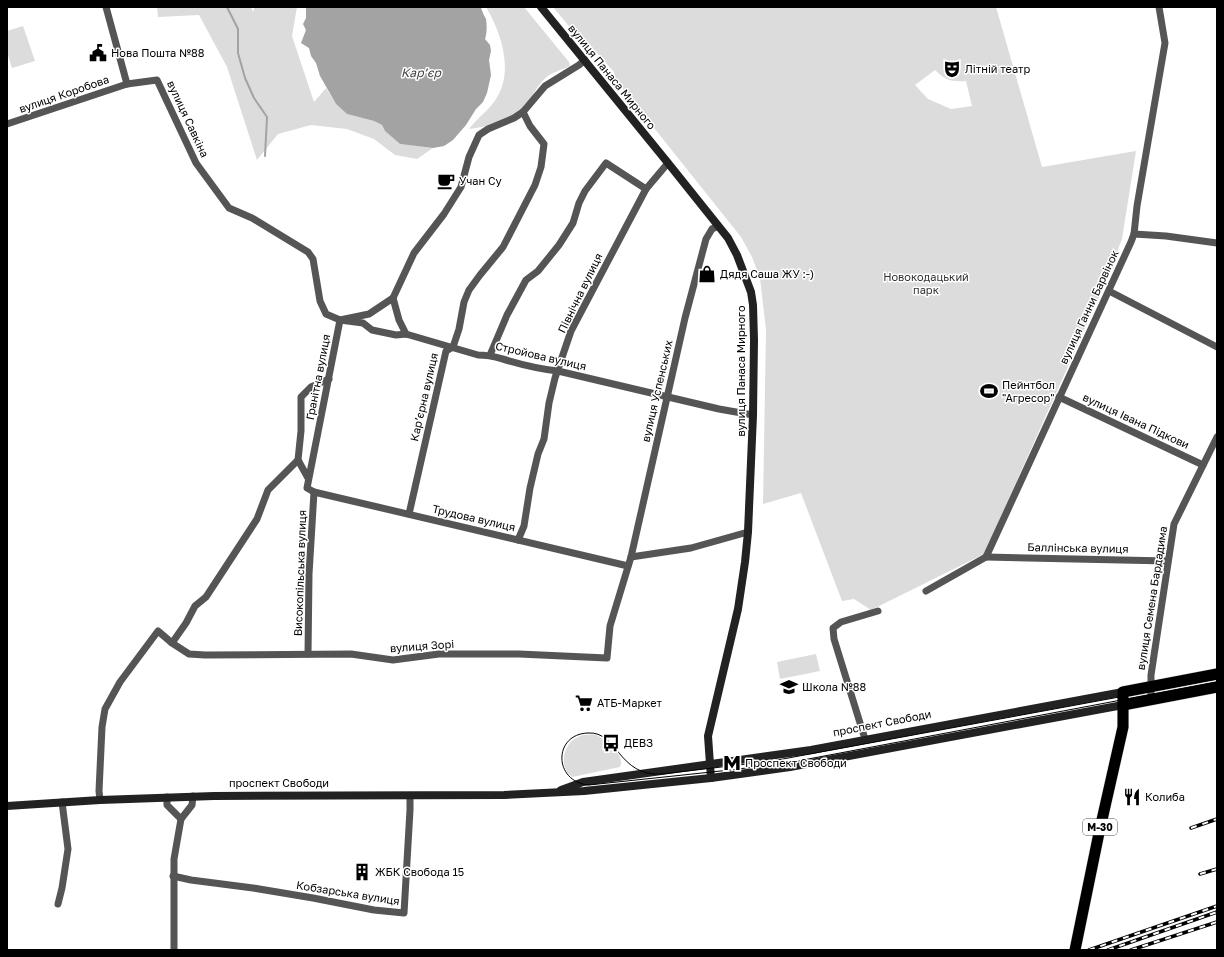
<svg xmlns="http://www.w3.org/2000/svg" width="1224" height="957" font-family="'Golos Text',sans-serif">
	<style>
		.green { fill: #dcdcdc; fill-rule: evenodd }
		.water { fill: #a3a3a3 }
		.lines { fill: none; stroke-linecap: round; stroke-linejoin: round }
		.stream { stroke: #a3a3a3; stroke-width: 2 }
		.trunk-casing { stroke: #dbdbdb; stroke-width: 12 }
		.minor { stroke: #555; stroke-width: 7 }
		.secondary { stroke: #222; stroke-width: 8 }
		.trunk { stroke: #000; stroke-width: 11 }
		.tram { stroke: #000; stroke-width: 1 }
		.rail-casing { stroke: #000; stroke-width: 3.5 }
		.rail { stroke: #fff; stroke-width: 2; stroke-dasharray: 6; stroke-linecap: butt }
		.labels { text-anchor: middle; stroke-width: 3; stroke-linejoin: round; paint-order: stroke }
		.shield { fill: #fff; stroke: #4c4c4c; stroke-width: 1 }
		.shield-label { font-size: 10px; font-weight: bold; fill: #000 }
		.poi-label { font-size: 11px; fill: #000; stroke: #fff; text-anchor: start }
		.street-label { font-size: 11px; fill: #000; stroke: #fff }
		.park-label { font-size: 11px; fill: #333; stroke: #fff }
		.water-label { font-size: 12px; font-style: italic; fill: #444; stroke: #fff }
	</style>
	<rect width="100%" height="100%" fill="#fff"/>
	<g class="green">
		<polygon points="157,7 250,7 254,12 254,7 297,7 292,36 314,102 326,88 336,104 347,114 374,121 382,125 385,131 400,144 433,148 417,159 395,155 374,139 347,129 311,125 278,134 257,160 227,67 199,15 158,17"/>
		<path d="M486,7H524L569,62L570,66C551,74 545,74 534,93C531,98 528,105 524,109C506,123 490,126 469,129C476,119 487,112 494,102C515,74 502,34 486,7Z"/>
		<path d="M553,7H996L1042,167L1136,151L1122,239L1099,297L984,554L871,610L854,599L842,601L801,493L763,504L766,330L760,278L752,257L741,237L615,79L614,72L587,42L583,43ZM935,70C945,80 951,82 966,81L972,106L951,109L928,99L915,85Z"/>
		<polygon points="23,26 35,61 12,68 7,52 7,31"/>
		<polygon points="816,654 820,671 780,679 777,662"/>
		<path d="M583,735C587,735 592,734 596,735C606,739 626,756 620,767L572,777C561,770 562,752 570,743C573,739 578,737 583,735Z"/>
	</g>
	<path class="water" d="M306,7H481C482,12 484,15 486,19C487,25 487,34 485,39L490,45L491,51L489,60L491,75L487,93L483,102L476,109L466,125L453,140L444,146L433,148L400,144L385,131L382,125L374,121L347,114L336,104L320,76L316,63L311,56L309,48L301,43L306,30L303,24L306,18Z"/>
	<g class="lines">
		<polyline class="stream" points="227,7 238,29 238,53 245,78 254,98 267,117 265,156"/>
		<g class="trunk-casing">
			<g id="trunk">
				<polyline points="1123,705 1217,687"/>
				<polyline points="1075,950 1099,833 1123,727 1123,692 1217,674"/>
			</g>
		</g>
		<g class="minor">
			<polyline points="106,7 127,84"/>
			<path d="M7,124L127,84L157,80L196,163L229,208L252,218L308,252L313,259L320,301L326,314L340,320L363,323L372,330L396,335L406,334L478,355C491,355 495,357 506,360C523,365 540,369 558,371L719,409L753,415"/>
			<polyline points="1134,234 1166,236 1217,243"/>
			<polyline points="1109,291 1217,347"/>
			<polyline points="393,298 369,314 340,320 307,488 314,492 628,566"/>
			<polyline points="406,334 399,320 393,298 414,253 444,214 461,187 469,157 479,135 488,129 514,118 523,112 545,86 579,65 585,60"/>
			<polyline points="490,355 507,315 526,280 538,271 559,245 573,223 579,203 585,191 606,163 646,189"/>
			<polyline points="1059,397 1203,465"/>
			<polyline points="298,460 308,478"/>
			<polyline points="409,514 446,351 453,347 459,329 464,302 469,290 480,275 503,247 535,185 541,167 544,144 530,126 523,112"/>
			<polyline points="518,540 524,526 530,488 538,454 544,439 549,403 555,378 571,331 646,189 668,163"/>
			<polyline points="631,557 691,548 748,532"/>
			<polyline points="986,557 1168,561"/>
			<polyline points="926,591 986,557 1131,242 1134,234 1137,206 1165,43 1159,7"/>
			<polyline points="172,643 186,623 195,606 206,597 257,519 268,490 298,460 301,431 301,397 311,387 329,379"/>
			<polyline points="308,654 309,574 314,492"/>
			<polyline points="1151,700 1151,675 1174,524 1217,437"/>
			<polyline points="865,739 834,639 833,628 841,622 878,611"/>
			<polyline points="167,797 167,805 181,819"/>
			<polyline points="100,800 99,791 102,727 105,709 120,682 158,631 172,643 189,654 205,655 351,654 393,660 439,654 519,654 607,658 610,626 631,557 685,318 706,239 712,229 718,226"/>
			<polyline points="173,876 191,880 253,888 313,898 374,910 404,913 410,810 410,796"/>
			<polyline points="58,904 62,888 68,849 62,802"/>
			<polyline points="174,950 174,859 181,819 192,805 193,796"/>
		</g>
		<g class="secondary">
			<polyline points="541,7 668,163 728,238 737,255 751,292 753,305 754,340 753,415 748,532 745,562 738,609 708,736 711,778"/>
			<polyline points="561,790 583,782 811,750 1123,692"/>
			<polyline points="7,806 100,800 214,796 504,795 584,791 711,778 790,767 1123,705"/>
		</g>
		<use href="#trunk" class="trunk"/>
		<path class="tram" d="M1217,679L772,761L662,774C618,777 618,731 588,733C553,734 553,782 589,785L730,770L787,763L1217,682"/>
		<g class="rail-casing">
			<g id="rail">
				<polyline points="1191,828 1217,819"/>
				<polyline points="1200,874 1217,869"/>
				<polyline points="1089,950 1217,906"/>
				<polyline points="1108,950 1217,912"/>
				<polyline points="1131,950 1217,922"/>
			</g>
		</g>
		<use href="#rail" class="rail"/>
	</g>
	<defs>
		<g id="civic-bare" transform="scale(1.38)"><path d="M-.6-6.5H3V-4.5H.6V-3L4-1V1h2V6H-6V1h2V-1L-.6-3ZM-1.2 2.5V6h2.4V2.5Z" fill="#000" stroke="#fff" stroke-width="2.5" paint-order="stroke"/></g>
		<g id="theatre-bare" transform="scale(1.38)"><path d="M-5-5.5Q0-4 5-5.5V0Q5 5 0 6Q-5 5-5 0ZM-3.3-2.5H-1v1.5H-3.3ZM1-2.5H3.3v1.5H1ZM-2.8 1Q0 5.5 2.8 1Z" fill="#000" stroke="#fff" stroke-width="2.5" paint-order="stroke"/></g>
		<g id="cafe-bare" transform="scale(1.38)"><path d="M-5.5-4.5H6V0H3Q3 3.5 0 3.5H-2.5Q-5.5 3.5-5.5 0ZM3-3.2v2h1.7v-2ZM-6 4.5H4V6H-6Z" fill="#000" stroke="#fff" stroke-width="2.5" paint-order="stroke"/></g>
		<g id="shop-bare" transform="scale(1.38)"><path d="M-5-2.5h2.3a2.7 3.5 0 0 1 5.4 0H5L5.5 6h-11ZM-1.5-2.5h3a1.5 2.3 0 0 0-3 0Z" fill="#000" stroke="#fff" stroke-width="2.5" paint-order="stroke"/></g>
		<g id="stadium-bare" transform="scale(1.38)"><path d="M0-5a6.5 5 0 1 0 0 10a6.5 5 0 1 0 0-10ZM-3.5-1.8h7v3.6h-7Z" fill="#000" stroke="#fff" stroke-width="2.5" paint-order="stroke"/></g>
		<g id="school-bare" transform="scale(1.38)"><path d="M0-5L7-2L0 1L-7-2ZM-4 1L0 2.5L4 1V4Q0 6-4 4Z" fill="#000" stroke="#fff" stroke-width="2.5" paint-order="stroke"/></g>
		<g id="supermarket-bare" transform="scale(1.38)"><path d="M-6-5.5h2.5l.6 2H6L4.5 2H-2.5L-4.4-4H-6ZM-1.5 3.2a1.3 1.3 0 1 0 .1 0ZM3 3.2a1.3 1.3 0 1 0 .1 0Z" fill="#000" stroke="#fff" stroke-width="2.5" paint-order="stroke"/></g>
		<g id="bus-bare" transform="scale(1.38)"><path d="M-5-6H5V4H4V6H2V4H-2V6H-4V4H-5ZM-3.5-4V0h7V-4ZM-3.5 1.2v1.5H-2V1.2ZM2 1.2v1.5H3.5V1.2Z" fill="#000" stroke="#fff" stroke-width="2.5" paint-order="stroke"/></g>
		<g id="metro-bare" transform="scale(1.38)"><path d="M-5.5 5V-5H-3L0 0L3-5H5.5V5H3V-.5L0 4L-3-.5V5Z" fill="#000" stroke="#fff" stroke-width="2.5" paint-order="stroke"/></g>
		<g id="restaurant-bare" transform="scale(1.38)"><path d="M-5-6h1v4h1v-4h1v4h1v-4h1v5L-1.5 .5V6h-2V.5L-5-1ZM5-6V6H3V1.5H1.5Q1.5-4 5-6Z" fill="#000" stroke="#fff" stroke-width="2.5" paint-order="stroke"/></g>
		<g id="building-bare" transform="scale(1.38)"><path d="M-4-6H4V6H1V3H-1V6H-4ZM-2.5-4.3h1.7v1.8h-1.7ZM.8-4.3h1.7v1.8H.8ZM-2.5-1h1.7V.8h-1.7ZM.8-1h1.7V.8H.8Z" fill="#000" stroke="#fff" stroke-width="2.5" paint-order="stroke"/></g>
	</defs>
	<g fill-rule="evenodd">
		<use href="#civic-bare" x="98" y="53"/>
		<use href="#theatre-bare" x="952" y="69"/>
		<use href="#cafe-bare" x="446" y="181"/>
		<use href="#shop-bare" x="707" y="274"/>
		<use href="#stadium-bare" x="989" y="391"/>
		<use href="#school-bare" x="789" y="687"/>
		<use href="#supermarket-bare" x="584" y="703"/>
		<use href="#bus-bare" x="611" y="743"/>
		<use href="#metro-bare" x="732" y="763"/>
		<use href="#restaurant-bare" x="1132" y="797"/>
		<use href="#building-bare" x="362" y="872"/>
	</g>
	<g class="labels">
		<rect class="shield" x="1083" y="819" width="34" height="16" rx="3"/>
		<g class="shield-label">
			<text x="1100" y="831">М-30</text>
		</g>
		<g class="poi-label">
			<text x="111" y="57">Нова Пошта №88</text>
			<text x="965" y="73">Лiтнiй театр</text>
			<text x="459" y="185">Учан Су</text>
			<text x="720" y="278">Дядя Саша ЖУ :-)</text>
			<text x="1002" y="389">Пейнтбол<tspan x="1002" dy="13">"Агресор"</tspan></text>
			<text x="802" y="691">Школа №88</text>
			<text x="597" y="707">АТБ-Маркет</text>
			<text x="624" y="747">ДЕВЗ</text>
			<text x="745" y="767">Проспект Свободи</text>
			<text x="1145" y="801">Колиба</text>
			<text x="375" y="876">ЖБК Свобода 15</text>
		</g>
		<g class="street-label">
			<text transform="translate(612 77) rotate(51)" y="4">вулиця Панаса Мирного</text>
			<text transform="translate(64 94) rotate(-19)" y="4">вулиця Коробова</text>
			<text transform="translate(188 119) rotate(65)" y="4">вулиця Савкіна</text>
			<text transform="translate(580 293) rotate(-64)" y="4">Північна вулиця</text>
			<text transform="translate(1089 307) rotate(-65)" y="4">вулиця Ганни Барвінок</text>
			<text transform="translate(541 356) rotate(13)" y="4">Стройова вулиця</text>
			<text transform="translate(741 371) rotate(-90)" y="4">вулиця Панаса Мирного</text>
			<text transform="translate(318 377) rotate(-79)" y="4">Гранітна вулиця</text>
			<text transform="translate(657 391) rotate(-77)" y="4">вулиця Успенських</text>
			<text transform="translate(424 397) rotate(-77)" y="4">Карʼєрна вулиця</text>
			<text transform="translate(1136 421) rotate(25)" y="4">вулиця Івана Підкови</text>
			<text transform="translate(474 518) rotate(13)" y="4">Трудова вулиця</text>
			<text transform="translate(1078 548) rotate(1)" y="4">Баллінська вулиця</text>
			<text transform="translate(300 573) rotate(-88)" y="4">Високопільська вулиця</text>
			<text transform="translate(1152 598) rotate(-81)" y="4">вулиця Семена Бардадима</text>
			<text transform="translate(422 646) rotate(-4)" y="4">вулиця Зорі</text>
			<text transform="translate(882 723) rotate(-11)" y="4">проспект Свободи</text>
			<text x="279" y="787">проспект Свободи</text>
			<text transform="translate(348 893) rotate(9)" y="4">Кобзарська вулиця</text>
		</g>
		<g class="park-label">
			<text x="926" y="281">Новокодацький<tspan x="926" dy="13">парк</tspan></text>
		</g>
		<g class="water-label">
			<text x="421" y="77">Кар’єр</text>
		</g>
	</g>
	<rect width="1224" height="957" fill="none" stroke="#000000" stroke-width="16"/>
</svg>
